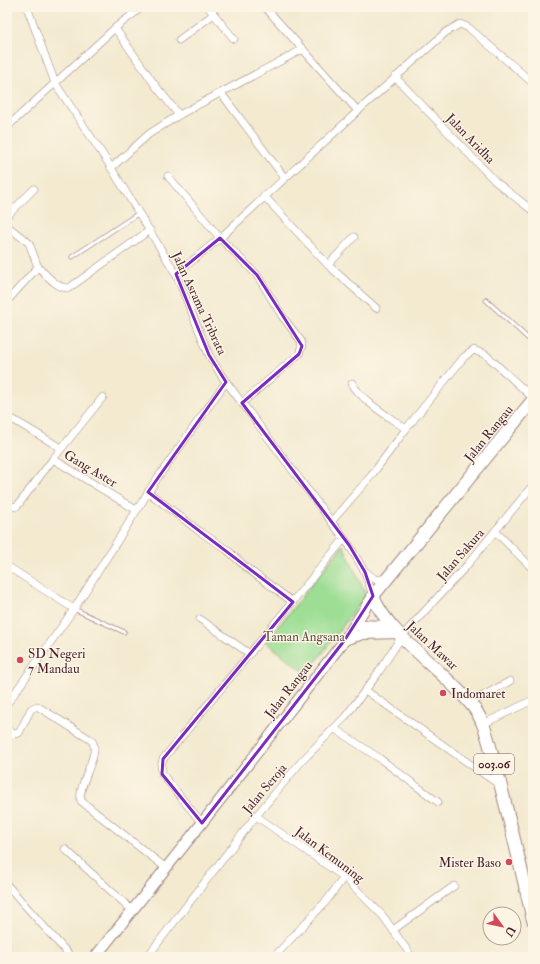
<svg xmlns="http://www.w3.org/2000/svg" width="540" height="964" font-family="'IM FELL Double Pica',serif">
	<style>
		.green { fill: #9dde94; stroke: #747e60 }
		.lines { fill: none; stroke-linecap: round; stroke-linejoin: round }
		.lane-casing { stroke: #9e847e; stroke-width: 5 }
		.street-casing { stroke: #9e847e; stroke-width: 8 }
		.secondary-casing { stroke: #9e847e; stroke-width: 12 }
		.primary-casing { stroke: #9e847e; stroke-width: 14 }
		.lane { stroke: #fff; stroke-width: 3.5 }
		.street { stroke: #fff; stroke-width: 7 }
		.secondary { stroke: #fff; stroke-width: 10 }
		.primary { stroke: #fff; stroke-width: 12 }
		.marked { fill: none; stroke: #7b2cbf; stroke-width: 3; stroke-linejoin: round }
		.poi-dot { fill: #d1495b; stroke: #fcf5e5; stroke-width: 1.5 }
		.labels { text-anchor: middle; stroke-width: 3; stroke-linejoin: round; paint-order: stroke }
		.shield { fill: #fcf5e5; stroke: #7f5f63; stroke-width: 1 }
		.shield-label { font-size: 12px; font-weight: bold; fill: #4a1f2b }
		.street-label { font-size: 13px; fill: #4a1f2b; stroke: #fcf5e5 }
		.park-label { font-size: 13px; fill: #5f4f45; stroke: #fcf5e5 }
		.poi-label { font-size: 13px; fill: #4a1f2b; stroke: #fcf5e5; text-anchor: start }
	</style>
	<rect width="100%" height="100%" fill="#fcf5e5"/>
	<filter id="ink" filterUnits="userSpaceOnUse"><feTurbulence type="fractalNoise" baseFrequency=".025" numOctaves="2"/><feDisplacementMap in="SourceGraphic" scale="8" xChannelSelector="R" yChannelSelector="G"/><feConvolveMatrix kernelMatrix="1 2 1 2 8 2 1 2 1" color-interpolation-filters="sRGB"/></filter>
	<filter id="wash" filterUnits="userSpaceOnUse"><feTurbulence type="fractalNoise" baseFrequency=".012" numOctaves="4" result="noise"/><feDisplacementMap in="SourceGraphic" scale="16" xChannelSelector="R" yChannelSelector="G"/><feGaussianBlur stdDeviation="0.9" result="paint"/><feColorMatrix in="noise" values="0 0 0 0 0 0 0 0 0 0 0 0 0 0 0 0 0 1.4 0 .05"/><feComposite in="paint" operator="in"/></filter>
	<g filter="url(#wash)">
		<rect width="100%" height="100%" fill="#f3ead0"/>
		<polygon class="green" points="343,545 366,595 307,674 266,642"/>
	</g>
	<g filter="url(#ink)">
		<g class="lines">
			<g class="lane-casing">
				<g id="lane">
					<polyline points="72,257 139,213"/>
					<polyline points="486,300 533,343"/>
					<polyline points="74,609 124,632"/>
				</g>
			</g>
			<g class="street-casing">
				<g id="street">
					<polyline points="27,7 55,83 107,161 176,274 209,355 221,375 349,545 365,572 373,596"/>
					<polyline points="208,7 234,39"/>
					<polyline points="115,28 155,85 179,115"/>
					<polyline points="179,40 214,14"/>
					<polyline points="395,77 496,182 533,211"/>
					<polyline points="221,93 284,177"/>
					<polyline points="358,111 446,32 460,24 469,28 533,83"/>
					<polyline points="7,127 115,28 142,7"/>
					<polyline points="111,168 149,134 179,115 303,49"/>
					<polyline points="168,176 220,238 257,275 282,316 301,341 302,346 299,354 242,403"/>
					<polyline points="264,196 328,265 354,237"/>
					<polyline points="7,216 34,189"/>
					<polyline points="7,226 29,243 38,267"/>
					<polyline points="328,265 376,308"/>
					<polyline points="176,274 220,238 358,111 265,7"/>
					<path d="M7,301L38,267C47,275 57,289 69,288L150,230"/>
					<polyline points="7,416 61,448"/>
					<polyline points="406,429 464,357 474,350 486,355 533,398"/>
					<polyline points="53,459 103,397"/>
					<polyline points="148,492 199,531 226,549 248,569 293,602"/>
					<polyline points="7,504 15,507 18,505 53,459 136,510"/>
					<path d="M331,522L371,476L406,429C391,418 360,400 352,383"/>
					<polyline points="495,531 533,569"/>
					<polyline points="7,566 74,609"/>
					<polyline points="366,572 376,580 387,578"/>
					<polyline points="200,619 250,654"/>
					<polyline points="365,690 501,786"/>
					<polyline points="470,703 510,681"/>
					<polyline points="7,704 74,609 156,480 226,382"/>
					<polyline points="483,724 533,700"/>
					<path d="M7,729L13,734L19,733L31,709L37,706L91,740C103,751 77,783 81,801L166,868"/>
					<polyline points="335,729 379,758 438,802"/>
					<polyline points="256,816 344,877 383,916 412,957"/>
					<polyline points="202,823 162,774 161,766 163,759 344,539"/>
					<polyline points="65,849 133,911"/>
					<polyline points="7,885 71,957"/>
					<polyline points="393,930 454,886"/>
					<polyline points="147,957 256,816 301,762 345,717 376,676 402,636 469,563 533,485"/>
					<polyline points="274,957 328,899 344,877"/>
				</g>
			</g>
			<g class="secondary-casing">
				<g id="secondary">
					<polyline points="355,625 389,626"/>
					<polyline points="344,640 363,634 399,633"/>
					<polyline points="95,957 202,823 344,641 373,596"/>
				</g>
			</g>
			<g class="primary-casing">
				<path id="primary" d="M533,400L373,596C388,636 446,671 474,708C486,724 489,745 495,764C509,816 521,868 533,920"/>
			</g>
			<use href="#lane" class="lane"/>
			<use href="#street" class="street"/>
			<use href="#secondary" class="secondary"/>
			<use href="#primary" class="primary"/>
		</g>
	</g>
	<path class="marked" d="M220,238L257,275L302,346L299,354L242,403L349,545L365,572L373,596L344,641L202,823L162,774L163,759L293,602L148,492L226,382L209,355L176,274Z"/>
	<g class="poi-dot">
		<circle cx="20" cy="660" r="4"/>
		<circle cx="443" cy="693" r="4"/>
		<circle cx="509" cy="862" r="4"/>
	</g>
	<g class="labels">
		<rect class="shield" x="474" y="754" width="40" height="20" rx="3"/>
		<g class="shield-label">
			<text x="494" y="768">003.06</text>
		</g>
		<g class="street-label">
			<text transform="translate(471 138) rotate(46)" y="5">Jalan Aridha</text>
			<text transform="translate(200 303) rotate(65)" y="5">Jalan Asrama Tribrata</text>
			<text transform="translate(488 433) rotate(-51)" y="5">Jalan Rangau</text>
			<text transform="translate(91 468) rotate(31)" y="5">Gang Aster</text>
			<text transform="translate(460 554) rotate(-49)" y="5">Jalan Sakura</text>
			<text transform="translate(433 645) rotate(43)" y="5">Jalan Mawar</text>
			<text transform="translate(288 689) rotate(-52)" y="5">Jalan Rangau</text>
			<text transform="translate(264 788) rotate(-50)" y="5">Jalan Seroja</text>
			<text transform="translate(330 854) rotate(37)" y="5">Jalan Kemuning</text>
		</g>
		<g class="park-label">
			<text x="304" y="641">Taman Angsana</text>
		</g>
		<g class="poi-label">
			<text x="28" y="658">SD Negeri<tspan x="28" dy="15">7 Mandau</tspan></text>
			<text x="451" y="698">Indomaret</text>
			<text x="501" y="867" text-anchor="end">Mister Baso</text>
		</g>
	</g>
	<rect width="540" height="964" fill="none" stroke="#fcf5e5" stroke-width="24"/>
	<g transform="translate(502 926) rotate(123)"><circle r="19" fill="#fcf5e5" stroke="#b59f9b"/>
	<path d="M0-3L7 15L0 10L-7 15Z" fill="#d1495b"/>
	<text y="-6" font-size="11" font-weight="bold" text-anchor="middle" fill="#4a1f2b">U</text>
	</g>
</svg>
